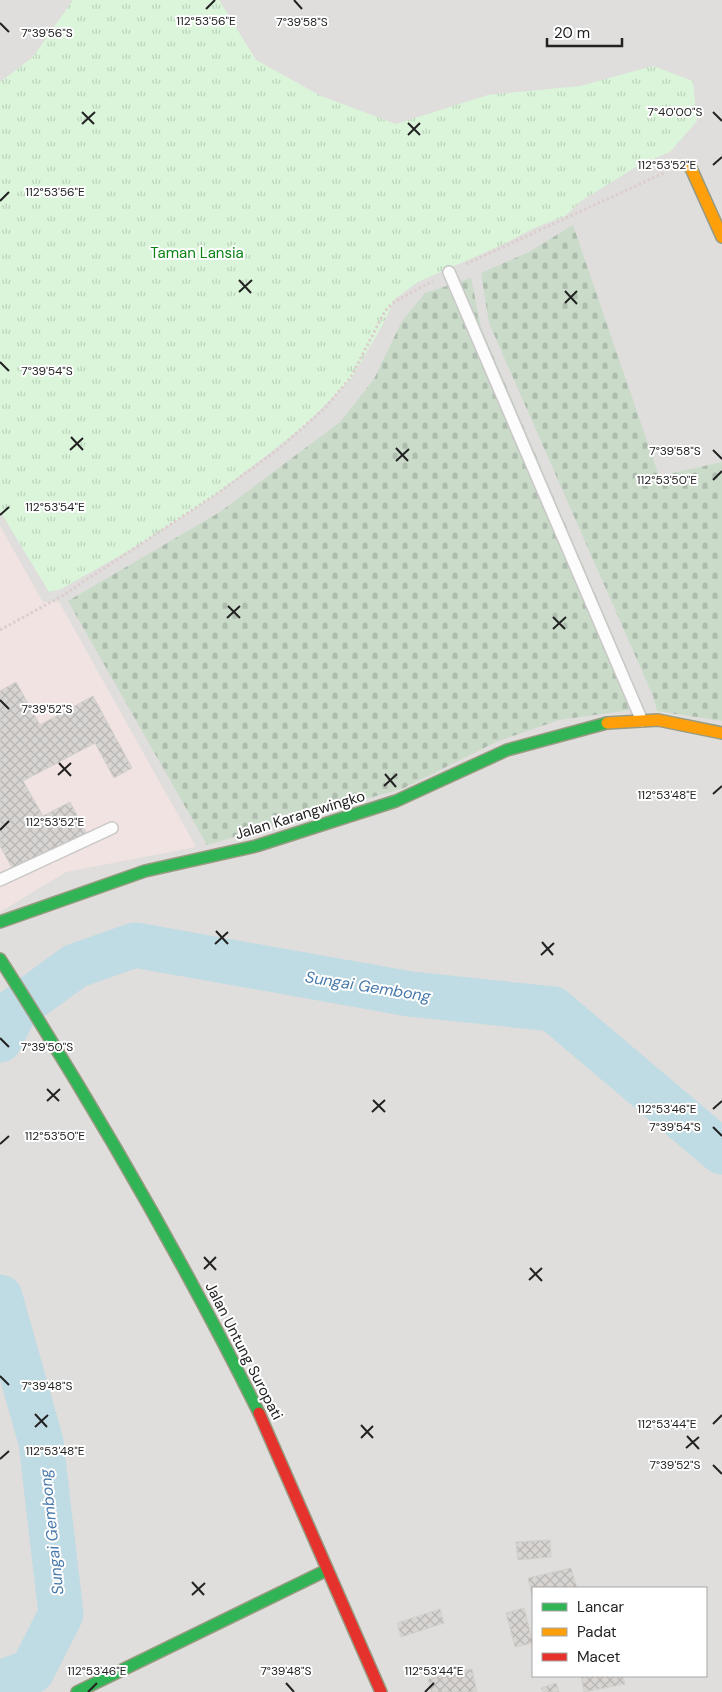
<svg xmlns="http://www.w3.org/2000/svg" width="722" height="1692" font-family="'DM Sans',sans-serif">
	<style>
		.residential { fill: #dfdedc; fill-rule: evenodd }
		.commercial { fill: #f1e3e1 }
		.cemetery { fill: url(#cemetery-stones) }
		.park { fill: url(#park-tufts) }
		.lines { fill: none; stroke-linecap: round; stroke-linejoin: round }
		.river { stroke: #bfdbe3; stroke-width: 45 }
		.building { fill: url(#building-cross-hatch); stroke: #d3d0cc }
		.lane-casing { stroke: #c9c8c7; stroke-width: 14 }
		.fast-casing { stroke: #999a82; stroke-width: 14 }
		.slow-casing { stroke: #999a82; stroke-width: 14 }
		.jam-casing { stroke: #999a82; stroke-width: 14 }
		.path { stroke: #dccecd; stroke-width: 3; stroke-dasharray: 2.5 2.5; stroke-linecap: butt }
		.lane { stroke: #fdfcfc; stroke-width: 11 }
		.fast { stroke: #30b455; stroke-width: 11 }
		.slow { stroke: #ff9f0a; stroke-width: 11 }
		.jam { stroke: #e5322d; stroke-width: 11 }
		.ticks { fill: none; stroke: #222; stroke-width: 2 }
		.labels { text-anchor: middle; stroke-width: 4; stroke-linejoin: round; paint-order: stroke }
		.park-label { font-size: 15px; fill: #0c8416; stroke: #fff }
		.street-label { font-size: 15px; fill: #222; stroke: #fff }
		.water-label { font-size: 16px; font-style: italic; fill: #4a7aab; stroke: #fff }
		.ticks-label { font-size: 12px; text-anchor: middle; fill: #222; stroke: #fff; stroke-width: 4; stroke-linejoin: round; paint-order: stroke }
	</style>
	<defs>
		<pattern id="cemetery-stones" width="16" height="16" patternUnits="userSpaceOnUse" patternTransform="scale(1.25)"><rect width="16" height="16" fill="#cadbca"/><path d="M2 7V4a2 2 0 0 1 4 0v3zM10 15v-3a2 2 0 0 1 4 0v3z" fill="#adbcad"/></pattern>
		<pattern id="park-tufts" width="24" height="20" patternUnits="userSpaceOnUse" patternTransform="scale(1.25)"><rect width="24" height="20" fill="#daf5da"/><path d="M3 7l-1-3M5 7V3M7 7l1-3M15 17l-1-3M17 17v-4M19 17l1-3" fill="none" stroke="#bbd2bb"/></pattern>
		<pattern id="building-cross-hatch" width="8" height="8" patternUnits="userSpaceOnUse" patternTransform="scale(1.25)"><rect width="8" height="8" fill="#d7d4d2"/><path d="M0 0l8 8M0 8l8-8" fill="none" stroke="#b8b6b4"/></pattern>
	</defs>
	<rect width="100%" height="100%" fill="#f0eeeb"/>
	<path class="residential" d="M0,0H722V1692H0ZM533,1588H706V1676H533Z"/>
	<polygon class="commercial" points="0,526 43,602 59,602 196,847 66,872 0,912"/>
	<g class="cemetery">
		<polygon points="573,225 659,476 722,462 722,721 657,711 653,696 489,323 481,273 529,252"/>
		<polygon points="471,278 481,327 644,708 559,720 496,742 404,788 207,845 68,601 220,512 340,422 374,379 402,321 425,293"/>
	</g>
	<polygon class="park" points="73,0 219,0 256,60 321,96 396,124 488,95 580,86 653,66 693,81 697,121 670,152 641,164 581,201 565,216 534,228 502,245 418,282 395,299 382,326 351,379 302,428 215,495 144,542 61,589 49,592 0,511 0,82 33,57"/>
	<g class="lines">
		<g class="river">
			<polyline points="0,1040 15,1010 75,966 135,945 410,994 553,1009 722,1152"/>
			<polyline points="0,1297 41,1442 61,1614 32,1671 0,1683"/>
		</g>
	</g>
	<g class="building">
		<polygon points="16,682 40,725 93,696 132,768 114,778 95,743 23,781 43,816 70,802 87,834 15,873 0,846 0,691"/>
		<polygon points="550,1540 551,1557 518,1560 516,1542"/>
		<polygon points="571,1568 577,1588 533,1588 533,1600 528,1578"/>
		<polygon points="524,1608 533,1643 515,1647 506,1613"/>
		<polygon points="440,1609 444,1623 401,1637 397,1623"/>
		<polygon points="472,1669 477,1692 431,1692 428,1679"/>
		<polygon points="581,1676 623,1676 625,1684 584,1692"/>
		<polygon points="556,1683 559,1692 543,1692 541,1688"/>
	</g>
	<g class="lines">
		<g class="lane-casing">
			<g id="lane">
				<polyline points="449,272 642,721"/>
				<polyline points="0,880 112,828"/>
			</g>
		</g>
		<g class="fast-casing">
			<g id="fast">
				<polyline points="0,922 145,871 256,846 396,801 507,750 607,723"/>
				<path d="M0,959C94,1106 181,1256 259,1413"/>
				<polyline points="77,1692 327,1570"/>
			</g>
		</g>
		<g class="slow-casing">
			<g id="slow">
				<polyline points="690,166 722,237"/>
				<polyline points="607,723 658,720 722,733"/>
			</g>
		</g>
		<g class="jam-casing">
			<polyline id="jam" points="259,1413 381,1692"/>
		</g>
		<g class="path">
			<polyline points="466,264 664,173"/>
			<polyline points="0,630 62,596 218,493 276,451 325,408 351,377 385,311 394,302 433,281"/>
		</g>
		<use href="#lane" class="lane"/>
		<use href="#fast" class="fast"/>
		<use href="#slow" class="slow"/>
		<use href="#jam" class="jam"/>
	</g>
	<path class="ticks" d="M294,0L302,9M206,9L215,0M0,23L9,32M82,112L94,124M713,112L722,121M408,123L420,135M82,124L95,112M408,135L420,123M713,165L722,157M0,201L9,192M239,280L251,293M565,291L577,304M239,292L252,280M565,303L577,291M0,362L9,371M71,437L83,450M396,448L408,461M70,450L83,438M713,450L722,459M396,461L409,449M713,480L722,471M0,515L9,507M228,606L240,618M553,617L565,629M227,618L240,606M553,629L566,617M0,700L9,709M59,763L71,776M385,774L396,787M58,775L71,763M384,786L397,774M713,794L722,786M0,830L9,821M216,931L228,944M542,942L553,955M215,944L228,932M541,955L554,943M0,1038L9,1047M47,1089L59,1101M373,1100L385,1112M47,1101L60,1089M713,1109L722,1101M372,1112L385,1100M713,1127L722,1136M0,1144L9,1136M204,1257L216,1270M530,1268L542,1281M204,1269L216,1257M529,1280L542,1268M0,1376L9,1385M35,1414L47,1427M713,1424L722,1415M361,1425L373,1438M35,1427L48,1415M687,1436L699,1449M361,1438L373,1426M686,1448L699,1437M0,1459L9,1451M713,1465L722,1474M192,1582L204,1595M192,1595L205,1583M286,1683L294,1692M88,1692L97,1683M425,1692L434,1683"/>
	<g class="labels">
		<g class="park-label">
			<text x="197" y="258">Taman Lansia</text>
		</g>
		<g class="street-label">
			<text transform="translate(300 815) rotate(-17)" y="5">Jalan Karangwingko</text>
			<text transform="translate(244 1351) rotate(63)" y="5">Jalan Untung Suropati</text>
		</g>
		<g class="water-label">
			<text transform="translate(368 986) rotate(9)" y="6">Sungai Gembong</text>
			<text transform="translate(51 1532) rotate(-96)" y="6">Sungai Gembong</text>
		</g>
	</g>
	<g class="ticks-label">
		<text x="206" y="25">112°53'56"E</text>
		<text x="302" y="26">7°39'58"S</text>
		<text x="47" y="37">7°39'56"S</text>
		<text x="675" y="116">7°40'00"S</text>
		<text x="667" y="169">112°53'52"E</text>
		<text x="55" y="196">112°53'56"E</text>
		<text x="47" y="375">7°39'54"S</text>
		<text x="675" y="455">7°39'58"S</text>
		<text x="667" y="484">112°53'50"E</text>
		<text x="55" y="511">112°53'54"E</text>
		<text x="47" y="713">7°39'52"S</text>
		<text x="667" y="799">112°53'48"E</text>
		<text x="55" y="826">112°53'52"E</text>
		<text x="47" y="1051">7°39'50"S</text>
		<text x="667" y="1113">112°53'46"E</text>
		<text x="675" y="1131">7°39'54"S</text>
		<text x="55" y="1140">112°53'50"E</text>
		<text x="47" y="1390">7°39'48"S</text>
		<text x="667" y="1428">112°53'44"E</text>
		<text x="55" y="1455">112°53'48"E</text>
		<text x="675" y="1469">7°39'52"S</text>
		<text x="286" y="1675">7°39'48"S</text>
		<text x="97" y="1675">112°53'46"E</text>
		<text x="434" y="1675">112°53'44"E</text>
	</g>
	<rect x="532" y="1587" width="175" height="90" fill="#ffffff" stroke="#a7a7a7"/>
	<rect x="542" y="1603" width="25" height="8" fill="#30b455" stroke="#a7a7a7"/>
	<text x="577" y="1612" font-size="15" fill="#222222">Lancar</text>
	<rect x="542" y="1628" width="25" height="8" fill="#ff9f0a" stroke="#a7a7a7"/>
	<text x="577" y="1637" font-size="15" fill="#222222">Padat</text>
	<rect x="542" y="1653" width="25" height="8" fill="#e5322d" stroke="#a7a7a7"/>
	<text x="577" y="1662" font-size="15" fill="#222222">Macet</text>
	<path d="M547 38v8h75v-8" fill="none" stroke="#222222" stroke-width="2.5"/>
	<text x="554" y="38" font-size="15" fill="#222222" stroke="#ffffff" stroke-width="4" paint-order="stroke">20 m</text>
</svg>
